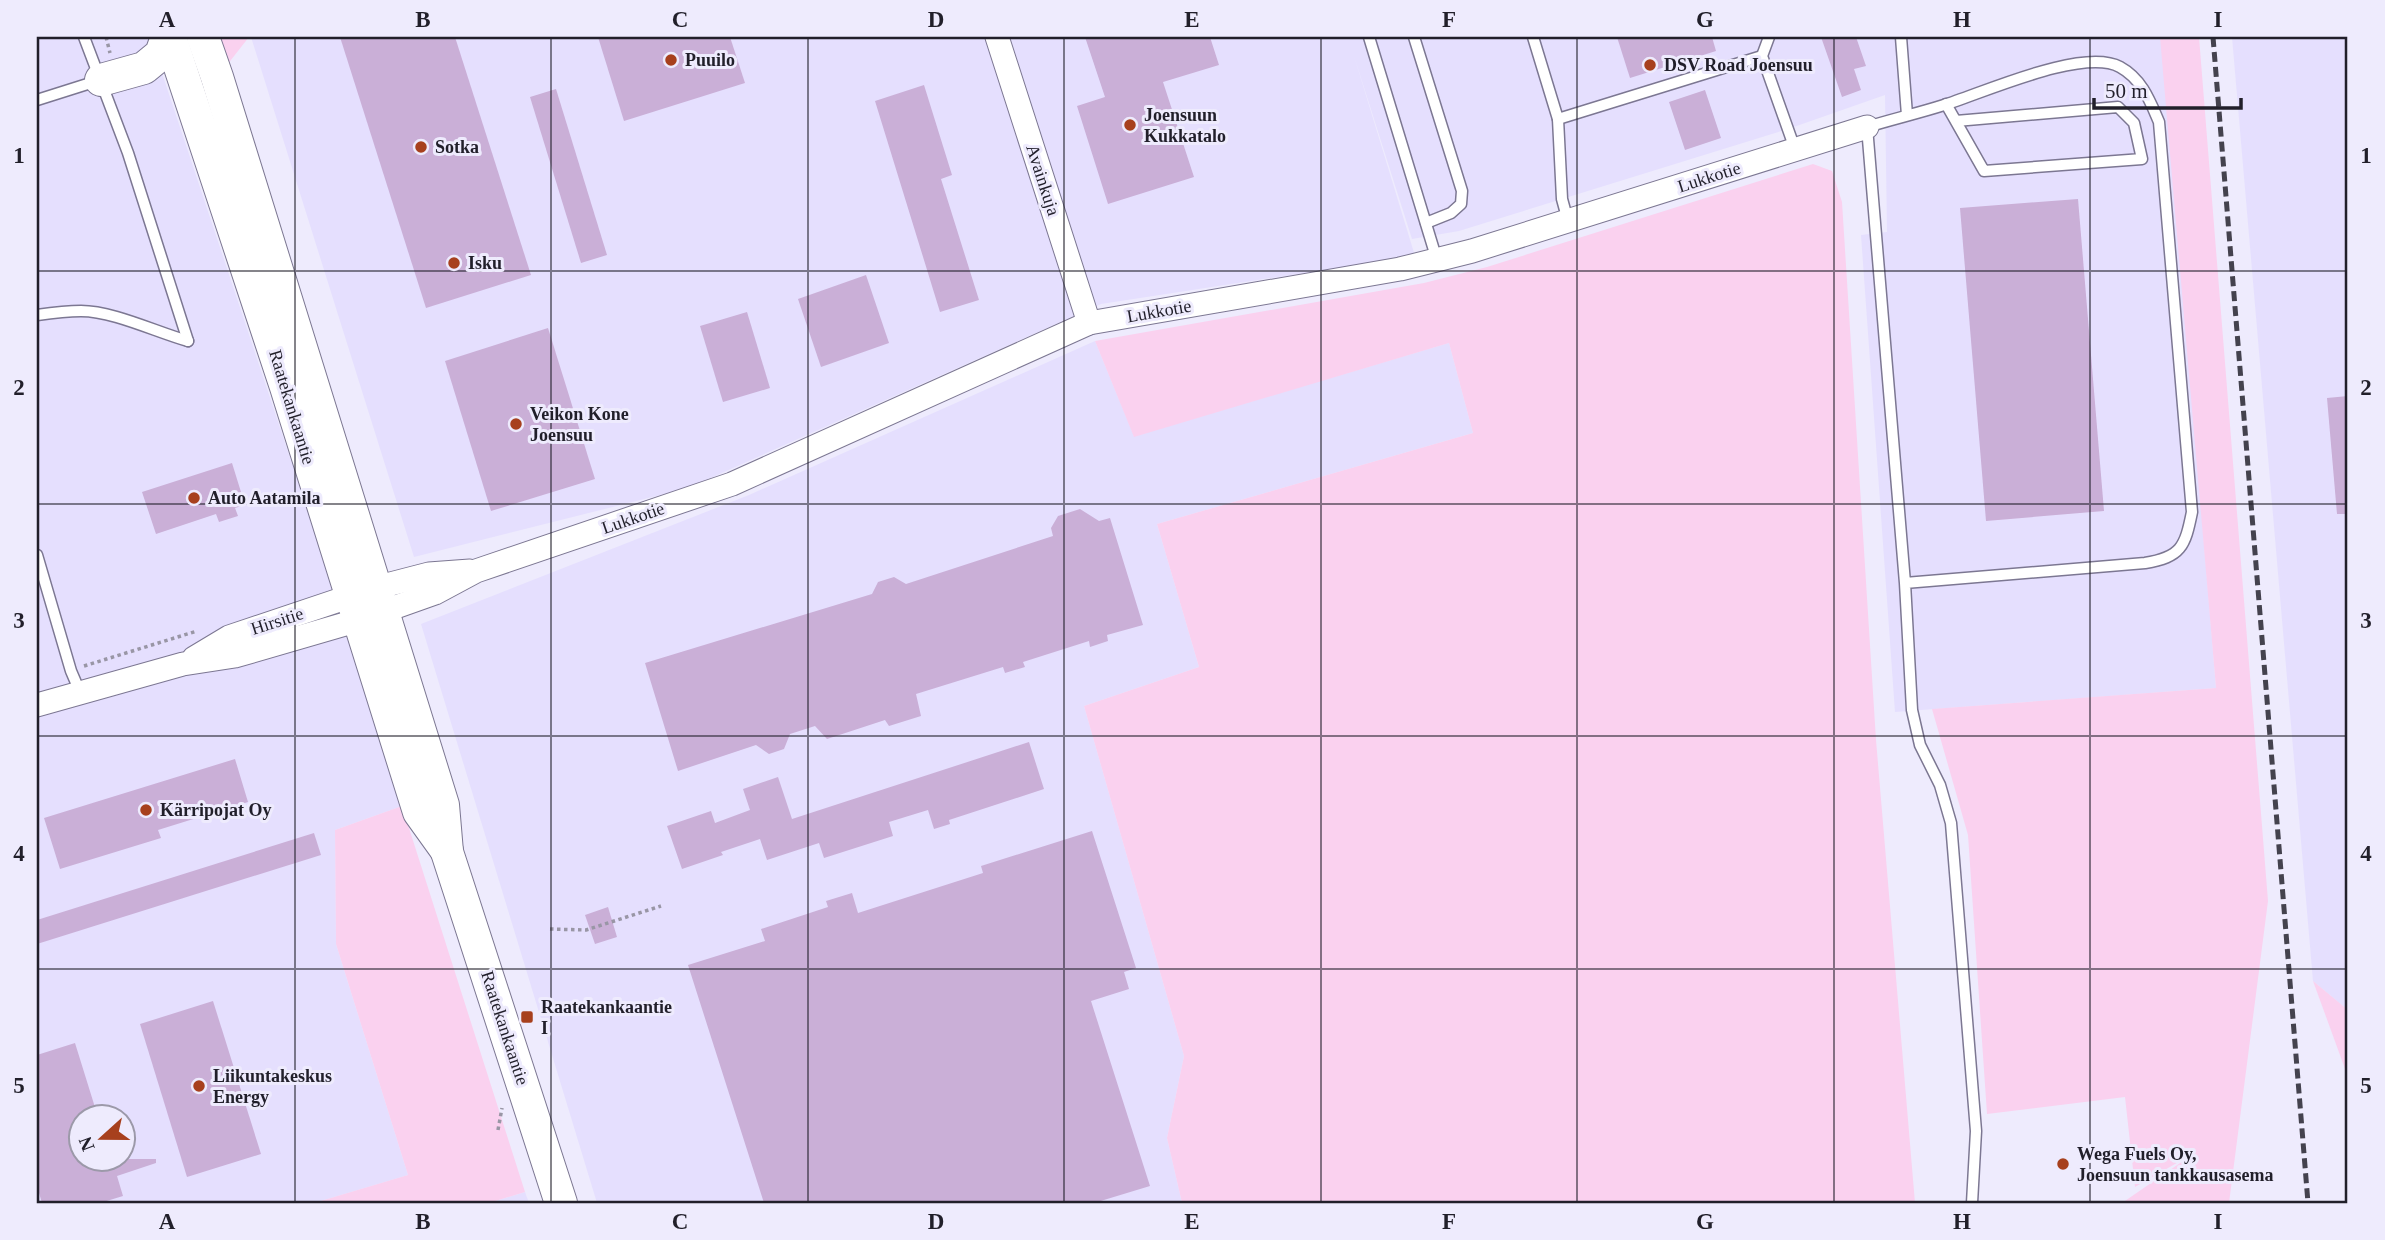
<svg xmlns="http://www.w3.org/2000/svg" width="2385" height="1240" font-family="Georgia,serif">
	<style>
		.built { fill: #e5dffe; fill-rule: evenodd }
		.green { fill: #fad1ef }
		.building { fill: #caafd7 }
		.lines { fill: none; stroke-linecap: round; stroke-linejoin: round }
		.service-casing { stroke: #7c7792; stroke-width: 13 }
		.minor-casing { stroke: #7c7792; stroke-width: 25 }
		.secondary-casing { stroke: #7c7792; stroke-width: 34 }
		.path { stroke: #9996a5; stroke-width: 3.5; stroke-dasharray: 3.5 3.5; stroke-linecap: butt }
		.service { stroke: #fff; stroke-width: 10 }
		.minor { stroke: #fff; stroke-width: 23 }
		.secondary { stroke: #fff; stroke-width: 32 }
		.rail { stroke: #44424e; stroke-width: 5; stroke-dasharray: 10 5; stroke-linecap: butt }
		.grid { fill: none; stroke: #211f2a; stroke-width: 2; stroke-opacity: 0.55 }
		.poi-dot { fill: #a7401d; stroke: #eeebfd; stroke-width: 2.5 }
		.labels { text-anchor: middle; stroke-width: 6; stroke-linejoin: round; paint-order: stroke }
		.poi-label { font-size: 18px; font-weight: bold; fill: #211f2a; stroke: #eeebfd; text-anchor: start }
		.street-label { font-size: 18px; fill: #211f2a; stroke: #eeebfd }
		.neatline { fill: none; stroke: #211f2a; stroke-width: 2.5 }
		.grid-label { font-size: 23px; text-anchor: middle; font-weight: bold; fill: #211f2a }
	</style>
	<rect width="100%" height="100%" fill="#eeebfd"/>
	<g class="built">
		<path d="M37,37H150L343,617L402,806L335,830L336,944L408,1175L314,1203H37ZM80,1118H122V1160H80Z"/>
		<polygon points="251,37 2162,37 2216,688 1895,712 1861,235 1887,232 1885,95 1788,129 1459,231 1412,239 1354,56 1415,256 1101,304 688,488 414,557"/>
		<polygon points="2232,37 2348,37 2348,1010 2313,981"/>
		<polygon points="1095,341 1134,436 1449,343 1473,433 1157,524 1199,667 1084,706 1184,1056 1167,1138 1182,1203 597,1203 421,624 749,495"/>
		<polygon points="525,1192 529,1203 489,1203"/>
	</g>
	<g class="green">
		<polygon points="217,37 249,37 227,65"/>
		<polygon points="2160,37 2199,37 2268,901 2229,1203 2122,1203 2196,1152 2135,1187 2125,1097 1987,1114 1968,835 1932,709 2216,688"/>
		<polygon points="1813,164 1832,171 1842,202 1876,740 1915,1203 1182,1203 1167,1138 1184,1056 1084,706 1199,667 1157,524 1473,433 1449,343 1134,437 1095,341 1424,283 1487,267"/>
		<polygon points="402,806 525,1192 489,1203 314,1203 408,1175 336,944 335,830"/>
		<polygon points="2313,981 2348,1010 2348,1077"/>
	</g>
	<g class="building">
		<polygon points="340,37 455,37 531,275 426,308"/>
		<polygon points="598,37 730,37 745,83 624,121"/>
		<polygon points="1085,37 1210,37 1219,65 1163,82 1194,177 1108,204 1077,106 1105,97"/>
		<polygon points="1617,37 1712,37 1716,51 1630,78"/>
		<polygon points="1821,37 1856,37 1866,66 1854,69 1861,90 1842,97"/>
		<polygon points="924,85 952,175 941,179 979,300 940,312 875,101"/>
		<polygon points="556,89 607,255 581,263 530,97"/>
		<polygon points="1705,90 1721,138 1685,150 1669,102"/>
		<polygon points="2078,199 2104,511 1986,521 1960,208"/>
		<polygon points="866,275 889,343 821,367 798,299"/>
		<polygon points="747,312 770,388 723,402 700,326"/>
		<polygon points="548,328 595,479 491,511 445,361"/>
		<polygon points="2348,396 2348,514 2337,514 2327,398"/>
		<polygon points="232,463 245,505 235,508 238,516 219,522 216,514 156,534 142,492"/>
		<polygon points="1080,509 1099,521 1110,518 1143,625 1107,635 1108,641 1090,647 1089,641 1023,662 1025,667 1005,673 1003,667 916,694 921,716 889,726 885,720 827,739 815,726 790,734 784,749 769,754 756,745 678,771 645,663 872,594 878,582 894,577 906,584 1053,536 1051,528 1058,516"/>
		<polygon points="1029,742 1044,789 949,820 950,824 934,829 928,810 889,822 893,836 824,858 819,843 767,860 760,839 721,852 723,855 682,869 667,826 711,811 715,823 750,810 743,789 778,777 792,819"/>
		<polygon points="235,759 248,802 158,830 161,838 60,869 44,818"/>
		<polygon points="1092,831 1136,968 1124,972 1129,989 1091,1001 1150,1186 1094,1203 764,1203 688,965 765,941 761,929 828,907 826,901 852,893 858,913 983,873 981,866"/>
		<polygon points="314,833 321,855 37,944 37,920"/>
		<polygon points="608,907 617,937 595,944 585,915"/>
		<polygon points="213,1001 261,1154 187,1177 140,1024"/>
		<polygon points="75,1043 98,1117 80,1117 80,1159 156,1159 156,1163 117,1176 123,1196 100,1203 42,1203 37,1186 37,1055"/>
	</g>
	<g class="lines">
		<g class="service-casing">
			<g id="service">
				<polyline points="84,37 128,153 188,341"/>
				<polyline points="1369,37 1437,260"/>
				<polyline points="1414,37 1462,191 1461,204 1451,213 1426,223"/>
				<polyline points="1533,37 1558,119 1762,56"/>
				<polyline points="1769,37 1762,56 1795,149"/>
				<polyline points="1901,37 1907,115"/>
				<polyline points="37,100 97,81"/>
				<polyline points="1946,104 1984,171 2142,159 2134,123 2118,107 1956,121"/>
				<polyline points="1558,119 1562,199 1568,221"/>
				<path d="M37,315C51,313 66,311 81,311C113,311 156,332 188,341"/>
				<polyline points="37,555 71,671 80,692"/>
				<path d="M1905,583L2145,563C2181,557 2185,547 2192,512L2159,122C2150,101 2142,79 2120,67C2083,47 1983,93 1944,105C1919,113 1893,119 1867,127L1905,583L1912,710L1920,745L1940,785L1951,823L1976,1131L1972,1203"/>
			</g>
		</g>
		<g class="minor-casing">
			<g id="minor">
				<polyline points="997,37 1089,323"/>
				<polyline points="194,658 229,637 375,588 429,574 470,571"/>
				<polyline points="37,705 183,664 235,656 359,620 435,593 476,571 732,484 1089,323 1400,269 1472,251 1867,127"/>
			</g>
		</g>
		<g class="secondary-casing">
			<g id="secondary">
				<polyline points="170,37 286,387 419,812 447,851"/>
				<polyline points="203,37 217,77 443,805 447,852 561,1203"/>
				<polyline points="101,80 144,68 161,54 167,37"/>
			</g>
		</g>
		<g class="path">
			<polyline points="106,37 110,53"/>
			<polyline points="84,666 197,631"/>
			<polyline points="550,929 586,930 661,906"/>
			<polyline points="498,1130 502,1108"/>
		</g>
		<use href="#service" class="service"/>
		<use href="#minor" class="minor"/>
		<use href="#secondary" class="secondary"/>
		<polyline class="rail" points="2213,37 2308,1203"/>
	</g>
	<path class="grid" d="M295,37V1203M551,37V1203M808,37V1203M1064,37V1203M1321,37V1203M1577,37V1203M1834,37V1203M2090,37V1203M37,271H2348M37,504H2348M37,736H2348M37,969H2348"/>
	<g class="poi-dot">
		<circle cx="671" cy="60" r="7"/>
		<circle cx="1650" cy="65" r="7"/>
		<circle cx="1130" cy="125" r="7"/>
		<circle cx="421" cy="147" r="7"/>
		<circle cx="454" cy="263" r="7"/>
		<circle cx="516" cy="424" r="7"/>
		<circle cx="194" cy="498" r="7"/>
		<circle cx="146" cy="810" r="7"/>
		<rect x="520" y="1010" width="14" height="14" rx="3.5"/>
		<circle cx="199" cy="1086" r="7"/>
		<circle cx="2063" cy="1164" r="7"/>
	</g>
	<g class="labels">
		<g class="poi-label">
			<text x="685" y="66">Puuilo</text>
			<text x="1664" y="71">DSV Road Joensuu</text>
			<text x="1144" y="121">Joensuun<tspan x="1144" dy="21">Kukkatalo</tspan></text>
			<text x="435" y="153">Sotka</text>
			<text x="468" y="269">Isku</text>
			<text x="530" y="420">Veikon Kone<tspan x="530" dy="21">Joensuu</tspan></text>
			<text x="208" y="504">Auto Aatamila</text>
			<text x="160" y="816">Kärripojat Oy</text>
			<text x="541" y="1013">Raatekankaantie<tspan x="541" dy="21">I</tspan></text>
			<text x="213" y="1082">Liikuntakeskus<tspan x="213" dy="21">Energy</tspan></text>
			<text x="2077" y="1160">Wega Fuels Oy,<tspan x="2077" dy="21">Joensuun tankkausasema</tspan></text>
		</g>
		<g class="street-label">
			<text transform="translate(1709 177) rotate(-18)" y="6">Lukkotie</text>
			<text transform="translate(1043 180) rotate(72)" y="6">Avainkuja</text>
			<text transform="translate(1159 311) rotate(-10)" y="6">Lukkotie</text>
			<text transform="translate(292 407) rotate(73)" y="6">Raatekankaantie</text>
			<text transform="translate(633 518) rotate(-19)" y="6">Lukkotie</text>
			<text transform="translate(277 621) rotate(-18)" y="6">Hirsitie</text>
			<text transform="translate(505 1028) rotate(72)" y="6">Raatekankaantie</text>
		</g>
	</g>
	<rect width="2385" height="1240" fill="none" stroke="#eeebfd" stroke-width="77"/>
	<g transform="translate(102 1138) rotate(249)"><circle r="33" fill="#eeebfd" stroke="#9c99a9" stroke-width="2"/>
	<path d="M0-5L12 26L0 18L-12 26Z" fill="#a7401d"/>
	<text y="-10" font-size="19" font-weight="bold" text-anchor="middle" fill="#211f2a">N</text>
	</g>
	<path d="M2094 98v10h147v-10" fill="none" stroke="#211f2a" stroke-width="3.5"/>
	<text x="2105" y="98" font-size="21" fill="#211f2a" stroke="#eeebfd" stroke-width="5" paint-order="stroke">50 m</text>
	<rect x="38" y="38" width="2308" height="1164" class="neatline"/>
	<g class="grid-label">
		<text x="167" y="27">A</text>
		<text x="423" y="27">B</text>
		<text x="680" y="27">C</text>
		<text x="936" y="27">D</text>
		<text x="1192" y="27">E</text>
		<text x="1449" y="27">F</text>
		<text x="1705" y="27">G</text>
		<text x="1962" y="27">H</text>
		<text x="2218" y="27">I</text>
		<text x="19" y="163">1</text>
		<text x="2366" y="163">1</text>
		<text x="19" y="395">2</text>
		<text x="2366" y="395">2</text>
		<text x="19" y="628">3</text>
		<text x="2366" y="628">3</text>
		<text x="19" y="861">4</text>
		<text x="2366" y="861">4</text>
		<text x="19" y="1093">5</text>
		<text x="2366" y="1093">5</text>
		<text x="167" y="1229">A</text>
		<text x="423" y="1229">B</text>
		<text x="680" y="1229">C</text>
		<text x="936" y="1229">D</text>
		<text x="1192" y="1229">E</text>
		<text x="1449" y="1229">F</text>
		<text x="1705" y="1229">G</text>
		<text x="1962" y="1229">H</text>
		<text x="2218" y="1229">I</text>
	</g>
</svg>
